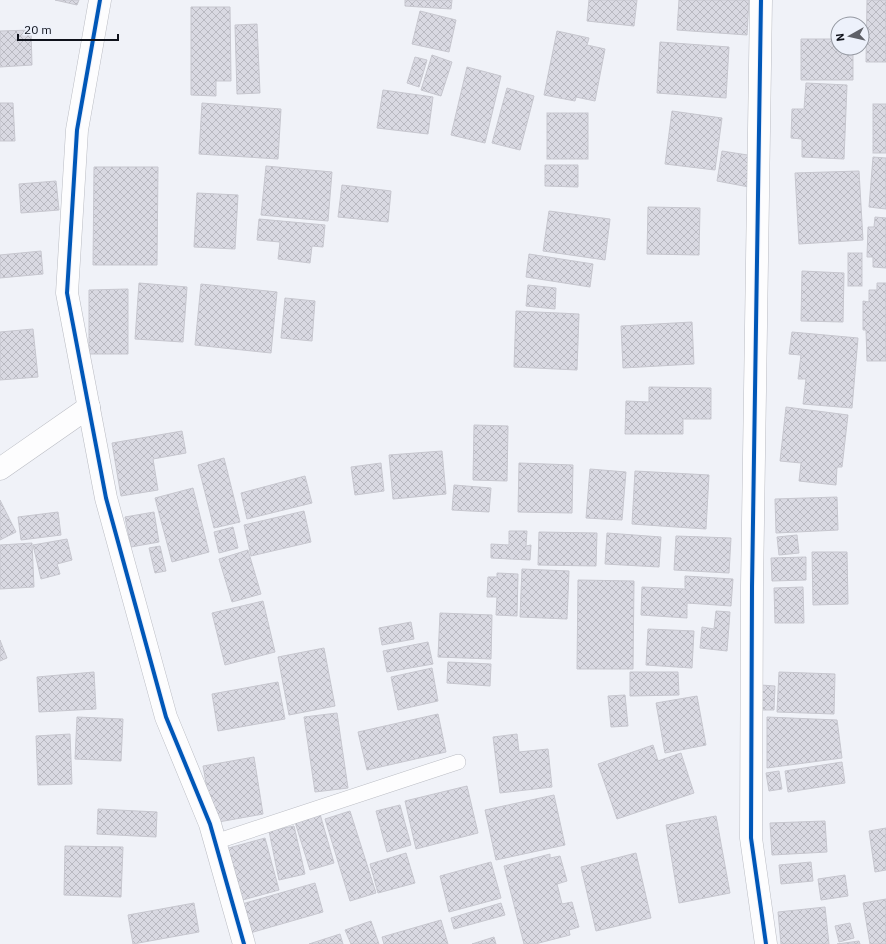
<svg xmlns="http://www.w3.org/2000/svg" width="886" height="944" font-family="'IBM Plex Sans',sans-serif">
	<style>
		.building { fill: url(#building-cross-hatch); stroke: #c7c7cf }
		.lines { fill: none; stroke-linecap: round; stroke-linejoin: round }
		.service-casing { stroke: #babcc3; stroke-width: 16 }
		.minor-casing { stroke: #babcc3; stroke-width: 23 }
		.service { stroke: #fdfdfe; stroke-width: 15 }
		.minor { stroke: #fdfdfe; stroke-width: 22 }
		.cycleway-casing { stroke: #edf1fb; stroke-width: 6 }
		.cycleway { stroke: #0057b8; stroke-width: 4 }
	</style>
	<defs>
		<pattern id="building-cross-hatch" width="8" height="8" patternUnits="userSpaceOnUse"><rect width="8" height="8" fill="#d9d9e2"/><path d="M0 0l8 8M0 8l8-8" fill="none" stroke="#b9b9c1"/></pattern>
	</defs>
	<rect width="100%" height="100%" fill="#f0f2f8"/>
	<g class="building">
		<polygon points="55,0 79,0 77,5"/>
		<polygon points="405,0 452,0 451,9 405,6"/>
		<polygon points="589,0 637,0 634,26 587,21"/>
		<polygon points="679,0 749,0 747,35 677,30"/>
		<polygon points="867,0 886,0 886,62 866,62"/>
		<polygon points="191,7 230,7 231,81 216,81 216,96 191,95"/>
		<polygon points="420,11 456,20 449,52 412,44"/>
		<polygon points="257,24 260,93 237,94 235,25"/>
		<polygon points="31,30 32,65 0,67 0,31"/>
		<polygon points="557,31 589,38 587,45 605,49 595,101 576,97 575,101 544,95"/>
		<polygon points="801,39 838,39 838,48 853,48 853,80 801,80"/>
		<polygon points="660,42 729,47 726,98 657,93"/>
		<polygon points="432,55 452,62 441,96 421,90"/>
		<polygon points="415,57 427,60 419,87 407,83"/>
		<polygon points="467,67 501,76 485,143 451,135"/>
		<polygon points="806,83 847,85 844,159 802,157 802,139 791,138 792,109 804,109"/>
		<polygon points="507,88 534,96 520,150 492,143"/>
		<polygon points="383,90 433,97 428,134 377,128"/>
		<polygon points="0,103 13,103 15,141 0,141"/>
		<polygon points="202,103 281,109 278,159 199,154"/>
		<rect x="873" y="104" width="13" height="49"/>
		<polygon points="672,111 722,118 715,170 665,164"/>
		<rect x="547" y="113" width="41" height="46"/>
		<polygon points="722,151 754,156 749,187 717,181"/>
		<polygon points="873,157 886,158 886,209 869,207"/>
		<polygon points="545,165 578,165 578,187 545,186"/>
		<polygon points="266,166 332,172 328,221 261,215"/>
		<polygon points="94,167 158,167 157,265 93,265"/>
		<polygon points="859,171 863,240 799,244 795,173"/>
		<polygon points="56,181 59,210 21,213 19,184"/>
		<polygon points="342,185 391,191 388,222 338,217"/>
		<polygon points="197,193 238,195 235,249 194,247"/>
		<polygon points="648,207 700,208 699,255 647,254"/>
		<polygon points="549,211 610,219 605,260 543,251"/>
		<polygon points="875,217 886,218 886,268 873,267 873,257 867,257 868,227 874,227"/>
		<polygon points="259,219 325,225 323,247 312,246 310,263 278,259 280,242 257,240"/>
		<polygon points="41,251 43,274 0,278 0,255"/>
		<rect x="848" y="253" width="14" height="33"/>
		<polygon points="529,254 593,264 590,287 526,277"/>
		<polygon points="802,271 844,273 843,322 801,321"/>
		<polygon points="139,283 187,287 183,342 135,339"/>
		<polygon points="877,283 886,283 886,361 867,361 866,330 863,330 863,301 869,302 869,290 877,290"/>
		<polygon points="201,284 277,292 271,353 195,345"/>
		<polygon points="528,285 556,288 555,309 526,306"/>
		<polygon points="128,289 128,354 89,354 89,290"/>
		<polygon points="285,298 315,301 312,341 281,338"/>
		<polygon points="516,311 579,314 577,370 514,367"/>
		<polygon points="692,322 694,364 623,368 621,326"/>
		<polygon points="33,329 38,377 0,380 0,332"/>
		<polygon points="792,332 858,338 852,408 803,404 806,379 798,379 801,355 789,354"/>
		<polygon points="649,387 711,388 711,419 683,419 683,434 625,434 626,401 649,402"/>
		<polygon points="786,407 848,415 842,467 837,467 836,485 799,481 801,463 780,461"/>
		<polygon points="474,425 508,426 507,481 473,480"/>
		<polygon points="182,431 186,453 153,459 158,490 121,496 112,443"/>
		<polygon points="442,451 446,494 393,499 389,455"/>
		<polygon points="224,458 240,522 214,528 198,465"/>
		<polygon points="381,463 384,491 355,495 351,467"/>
		<polygon points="519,463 573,465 572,513 518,512"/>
		<polygon points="590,469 626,472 622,520 586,518"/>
		<polygon points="635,471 709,475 706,529 632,524"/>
		<polygon points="305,476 312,503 247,519 241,493"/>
		<polygon points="454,485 491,488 489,512 452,510"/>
		<polygon points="193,488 209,552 172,562 155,498"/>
		<polygon points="837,497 838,530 776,533 775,499"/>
		<polygon points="0,500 16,532 0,540"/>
		<polygon points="304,511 311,542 251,556 244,525"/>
		<polygon points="58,512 61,535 21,540 18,517"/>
		<polygon points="154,512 159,542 131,547 125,517"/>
		<polygon points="233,527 238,548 219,553 214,532"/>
		<polygon points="509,531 527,531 526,546 531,545 530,560 491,558 491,544 509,545"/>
		<polygon points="539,532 597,533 596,566 538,565"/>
		<polygon points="607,533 661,537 659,567 605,564"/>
		<polygon points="797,535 799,553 779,555 777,537"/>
		<polygon points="676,536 731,538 729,573 674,570"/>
		<polygon points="67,539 72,560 57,564 60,574 41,579 33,545"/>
		<polygon points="32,543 34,587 0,589 0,545"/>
		<polygon points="160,546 166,571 155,573 149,548"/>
		<polygon points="248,550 261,594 232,602 219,559"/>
		<polygon points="812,552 847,552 848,604 813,605"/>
		<polygon points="806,557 806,580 772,581 771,558"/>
		<polygon points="522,569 569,571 567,619 520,617"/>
		<polygon points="497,573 518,574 517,616 496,615 497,597 487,597 488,577 497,577"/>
		<polygon points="685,576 733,579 731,606 687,603 687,618 641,615 642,587 685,589"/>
		<polygon points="578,580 634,581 633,669 577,669"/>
		<polygon points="803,587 804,623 775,623 774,588"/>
		<polygon points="263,601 275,652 225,665 212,613"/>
		<polygon points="716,611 730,612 727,651 700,648 702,627 714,629"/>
		<polygon points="440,613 492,615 491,659 438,657"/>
		<polygon points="411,622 414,639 382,645 379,628"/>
		<polygon points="648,629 694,631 692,668 646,665"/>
		<polygon points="0,640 7,658 0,661"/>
		<polygon points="428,642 433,664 387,672 383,651"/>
		<polygon points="324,648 335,706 289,715 278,657"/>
		<polygon points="448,662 491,664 490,686 447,683"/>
		<polygon points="432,668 438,701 398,710 391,677"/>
		<polygon points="94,672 96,709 39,712 37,677"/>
		<polygon points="630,672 678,672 679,695 630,696"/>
		<polygon points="779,672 835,674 834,714 777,712"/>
		<polygon points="278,682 285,719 218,731 212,694"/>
		<polygon points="761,685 775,686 774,710 760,710"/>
		<polygon points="625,695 628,726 611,727 608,696"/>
		<polygon points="697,696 706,745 665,753 656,703"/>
		<polygon points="337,713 348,788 315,792 304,717"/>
		<polygon points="438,714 446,752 367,770 358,732"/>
		<polygon points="77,717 123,719 121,761 75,759"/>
		<polygon points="767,717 837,720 842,758 767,768"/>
		<polygon points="70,734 72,784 38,785 36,736"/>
		<polygon points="517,734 519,752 548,749 552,787 500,793 493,737"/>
		<polygon points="653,745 658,761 681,753 694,793 617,819 598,764"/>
		<polygon points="254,757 263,814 213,823 203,766"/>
		<polygon points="842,762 845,783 788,792 785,771"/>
		<polygon points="779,771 782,789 769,791 766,773"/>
		<polygon points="467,786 478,833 416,849 405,801"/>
		<polygon points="554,795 565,845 496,860 485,810"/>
		<polygon points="400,805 411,845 387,852 376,811"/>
		<polygon points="98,809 157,812 156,837 97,834"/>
		<polygon points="350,811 376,893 350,901 325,819"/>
		<polygon points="320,814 334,863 310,870 295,822"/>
		<polygon points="716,816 730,893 679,903 666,825"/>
		<polygon points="825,821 827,852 772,855 770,823"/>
		<polygon points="294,826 305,874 279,880 269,831"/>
		<polygon points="886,828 886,870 875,872 869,831"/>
		<polygon points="265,838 279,890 239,901 225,849"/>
		<polygon points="65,846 123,847 121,897 64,895"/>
		<polygon points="406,853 415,883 378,893 370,864"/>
		<polygon points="636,853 651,918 596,931 581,867"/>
		<polygon points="550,854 550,858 560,856 567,881 557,884 562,904 572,902 579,927 569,930 570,935 535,944 524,944 504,866"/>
		<polygon points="491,862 501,898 449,912 440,876"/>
		<polygon points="811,862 813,881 781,884 779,865"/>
		<polygon points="845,875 848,896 821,900 818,879"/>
		<polygon points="315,883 323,912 250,933 242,904"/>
		<polygon points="886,899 886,944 870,944 863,903"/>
		<polygon points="194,903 199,932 133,944 128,915"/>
		<polygon points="501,903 505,915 454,929 451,918"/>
		<polygon points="825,907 829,944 781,944 778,912"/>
		<polygon points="441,920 448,944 384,944 382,937"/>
		<polygon points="371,921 379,944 351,944 345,930"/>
		<polygon points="850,923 854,938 839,942 835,926"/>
		<polygon points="340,934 343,944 309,944"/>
		<polygon points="494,937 496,944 472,944"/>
		<polygon points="859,941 860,944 837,944"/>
	</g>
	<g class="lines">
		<g class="service-casing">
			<polyline id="service" points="215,842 458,762"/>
		</g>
		<g class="minor-casing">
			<g id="minor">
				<polyline points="100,0 77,130 67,293 106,498 166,717 210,824 244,944"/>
				<polyline points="761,0 752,587 751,838 766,944"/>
				<polyline points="0,469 89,407"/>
			</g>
		</g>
		<use href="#service" class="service"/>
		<use href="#minor" class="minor"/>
		<g class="cycleway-casing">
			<g id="cycleway">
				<polyline points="100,0 77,130 67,293 106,498 166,717 210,824 244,944"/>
				<polyline points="761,0 752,587 751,838 766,944"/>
			</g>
		</g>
		<use href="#cycleway" class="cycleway"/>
	</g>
	<g transform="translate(850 36) rotate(262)"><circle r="19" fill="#edf1fb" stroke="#9498a1"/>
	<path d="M0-3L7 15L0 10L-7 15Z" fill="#5e6068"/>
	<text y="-6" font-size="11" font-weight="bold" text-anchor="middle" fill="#0f121b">N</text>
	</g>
	<path d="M18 34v6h100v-6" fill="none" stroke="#0f121b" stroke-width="2"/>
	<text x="24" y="34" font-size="12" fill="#0f121b" stroke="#edf1fb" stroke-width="3" paint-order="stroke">20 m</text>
</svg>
